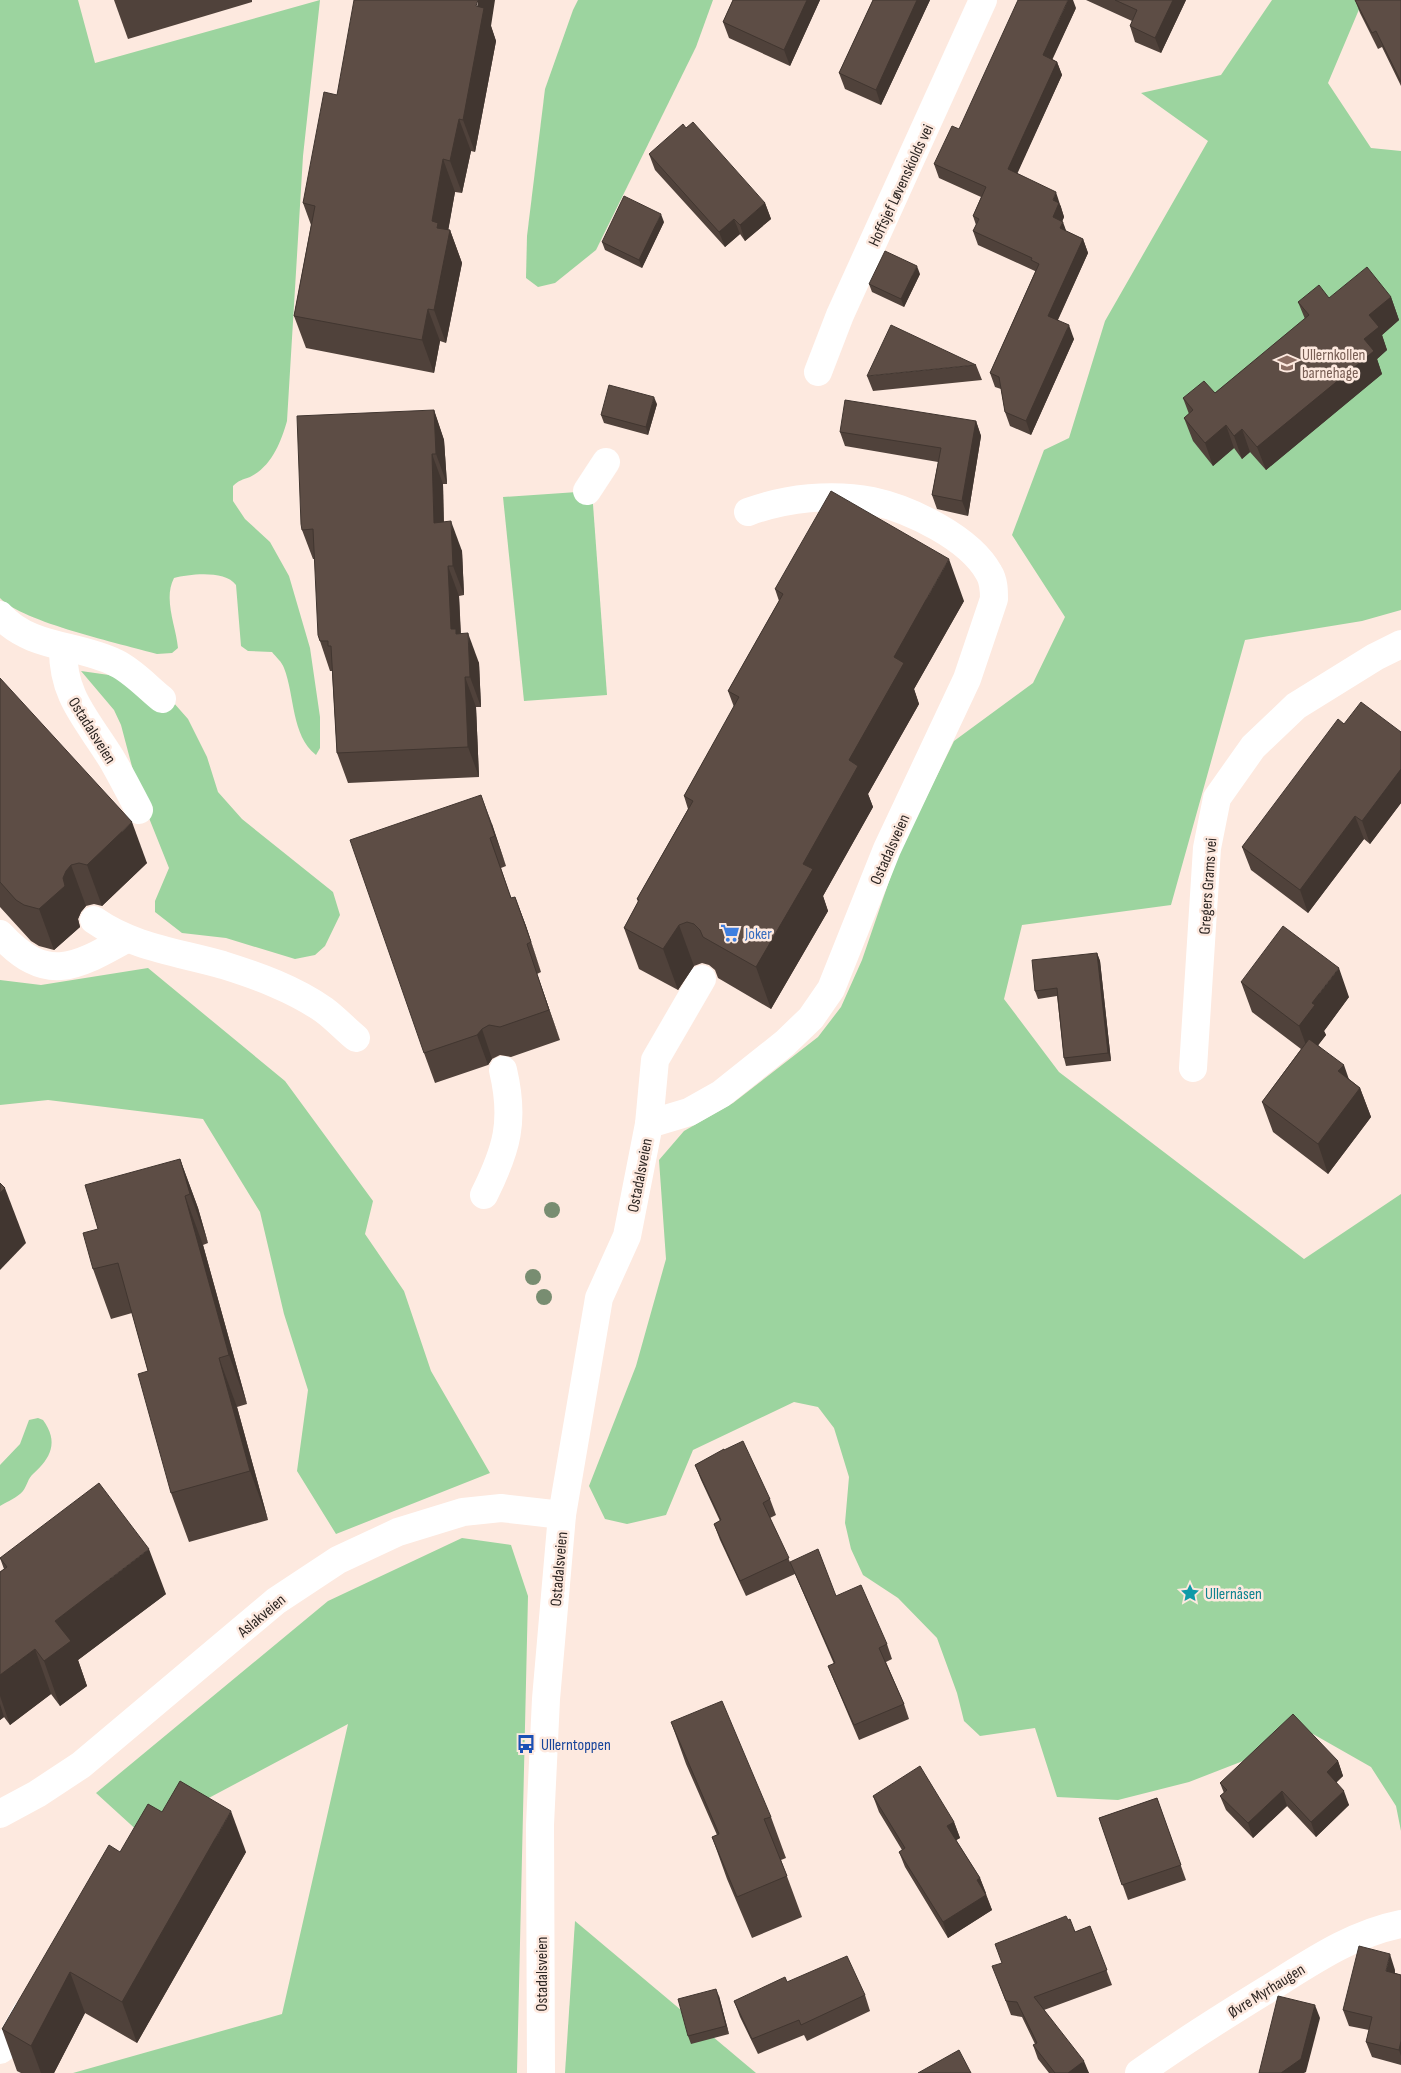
<svg xmlns="http://www.w3.org/2000/svg" width="1401" height="2073" font-family="'Sofia Sans Condensed',sans-serif">
	<style>
		.green { fill: #9cd49f }
		.lines { fill: none; stroke-linecap: round; stroke-linejoin: round }
		.minor { stroke: #fff; stroke-width: 28 }
		.tree { fill: #788d71 }
		.wall { fill: #50423b }
		.shaded-wall { fill: #413630 }
		.building { fill: #5d4d45; stroke: #413630 }
		.labels { text-anchor: middle; stroke-width: 5; stroke-linejoin: round; paint-order: stroke }
		.street-label { font-size: 16px; fill: #2d2623; stroke: #fde9df }
		.education-label { font-size: 16px; fill: #785e54; stroke: #fde9df; text-anchor: start }
		.shop-label { font-size: 16px; fill: #366cbe; stroke: #fde9df; text-anchor: start }
		.culture-label { font-size: 16px; fill: #0d838f; stroke: #fde9df; text-anchor: start }
		.transit-label { font-size: 16px; fill: #164399; stroke: #fde9df; text-anchor: start }
	</style>
	<rect width="100%" height="100%" fill="#fde9df"/>
	<g class="green">
		<path d="M0,0H78L95,63L320,0L303,156L287,421C281,442 272,466 250,477C242,480 239,480 233,486V501L245,519L270,542L289,576L310,648L320,717V748L316,755C291,735 295,696 284,668C282,662 276,657 272,652L248,651L241,646L236,585C225,570 190,574 174,578C163,599 176,626 178,648L172,653L157,654C122,644 22,622 0,598Z"/>
		<polygon points="578,0 713,0 696,47 596,250 555,283 538,287 526,278 527,236 545,89 573,10"/>
		<polygon points="1272,0 1363,0 1328,83 1371,148 1401,151 1401,610 1362,621 1245,640 1171,905 1022,925 1004,999 1059,1072 1304,1259 1401,1194 1401,1831 1396,1806 1371,1767 1313,1734 1189,1782 1118,1800 1057,1797 1035,1728 980,1736 964,1721 957,1693 937,1638 898,1598 863,1575 851,1549 845,1523 849,1477 834,1428 818,1407 794,1402 693,1450 666,1515 627,1524 605,1519 589,1486 636,1366 666,1259 659,1160 684,1131 733,1103 818,1037 841,1007 862,960 898,855 954,741 1033,683 1065,617 1012,535 1044,450 1069,438 1105,321 1208,141 1141,93 1221,75"/>
		<polygon points="592,491 607,695 524,701 503,497"/>
		<polygon points="81,671 109,675 173,702 188,719 207,757 218,792 242,819 333,892 340,915 325,946 315,955 295,959 226,938 182,933 155,912 155,901 169,868 139,793 121,725 114,710"/>
		<polygon points="148,968 285,1081 373,1201 365,1234 404,1291 431,1371 490,1473 336,1534 297,1471 308,1390 284,1314 260,1212 203,1119 48,1100 0,1105 0,980 41,985"/>
		<path d="M38,1418L43,1420C59,1442 51,1458 33,1474C28,1478 27,1486 23,1491C17,1498 8,1501 0,1506V1465L20,1444L29,1420Z"/>
		<polygon points="462,1538 511,1545 528,1596 517,2073 73,2073 282,2014 348,1724 141,1834 96,1793 328,1601"/>
		<polygon points="575,1921 756,2073 565,2073"/>
	</g>
	<g class="lines">
		<g class="minor">
			<polyline points="818,372 840,315 983,0"/>
			<polyline points="587,491 606,462"/>
			<path d="M0,615C30,649 79,644 116,663C133,671 148,688 162,699"/>
			<path d="M63,647C62,696 87,719 111,758C121,775 130,793 139,810"/>
			<path d="M94,920C134,948 178,952 223,965C258,976 294,989 324,1010C335,1018 345,1029 356,1038"/>
			<path d="M0,934C46,984 74,968 126,939"/>
			<polyline points="1193,1068 1207,848 1217,798 1253,747 1296,706 1375,657 1401,644"/>
			<polyline points="649,1124 655,1060 702,979"/>
			<path d="M484,1195C507,1149 515,1121 503,1070"/>
			<polyline points="0,1814 37,1794 81,1765 276,1601 338,1560 398,1532 463,1512 501,1508 562,1515"/>
			<polyline points="0,2050 10,2042 26,2013"/>
			<path d="M541,2073L540,1825L546,1699L562,1515L599,1298L627,1236L649,1124L689,1112L721,1094L785,1043L811,1018L831,989L887,849L967,679L994,599C994,591 994,581 989,573C970,538 910,509 872,501C832,493 786,498 748,512"/>
			<path d="M1139,2073C1181,2043 1224,2016 1268,1989C1310,1963 1351,1934 1401,1924"/>
		</g>
	</g>
	<g class="tree">
		<circle cx="552" cy="1210" r="8"/>
		<circle cx="533" cy="1277" r="8"/>
		<circle cx="544" cy="1297" r="8"/>
	</g>
	<g class="wall">
		<polygon points="114,0 252,0 252,2 128,39"/>
		<polygon points="733,0 820,0 790,66 729,38 723,22"/>
		<polygon points="873,0 930,0 881,105 845,89 839,73"/>
		<polygon points="1086,0 1186,0 1161,53 1135,42 1130,26 1132,21"/>
		<polygon points="1355,0 1401,0 1401,86 1382,47 1378,49 1360,13"/>
		<polygon points="1076,8 1052,59 1057,62 1062,75 1017,173 1061,206 1061,207 1064,217 1062,222 1066,231 1083,239 1088,253 1058,320 1074,339 1031,435 1010,426 1005,412 1001,389 995,387 990,373 1035,272 1035,271 978,245 973,231 976,225 973,216 981,197 939,178 934,164 959,129"/>
		<polygon points="491,26 496,41 475,152 471,151 462,193 455,192 448,230 450,230 462,263 446,343 440,341 434,373 306,348 294,316 311,225 303,203 337,95"/>
		<polygon points="649,154 765,203 771,219 745,241 740,234 725,247 655,170"/>
		<polygon points="664,222 642,268 605,250 602,242"/>
		<polygon points="920,274 904,307 872,292 869,284"/>
		<polygon points="1391,297 1399,320 1382,335 1387,350 1377,359 1382,374 1266,470 1250,452 1242,459 1234,448 1213,466 1193,441 1184,418 1189,414 1183,398 1215,393 1305,319 1298,302 1329,298"/>
		<polygon points="976,365 982,380 873,391 867,376"/>
		<polygon points="657,404 648,435 604,423 601,415"/>
		<polygon points="434,410 444,440 447,484 443,484 444,522 462,551 464,595 459,596 461,634 479,663 481,707 476,707 479,777 348,783 337,753 332,671 330,671 320,641 315,559 313,559 302,530"/>
		<polygon points="976,421 981,436 968,516 937,509 932,495 938,462 845,446 840,432"/>
		<polygon points="775,589 964,601 914,689 919,704 868,794 873,807 823,896 828,911 771,1009 718,978 715,970 709,965 702,963 694,966 678,990 639,969 624,928 638,902 637,899 688,809 684,796 734,707 728,691 779,601"/>
		<polygon points="0,678 147,863 102,906 94,904 86,906 81,912 78,919 80,927 54,950 39,946 31,941 0,907"/>
		<polygon points="1344,724 1401,732 1401,803 1370,844 1364,839 1308,913 1251,870 1242,847"/>
		<polygon points="492,824 506,866 501,868 511,898 515,897 526,926 541,972 537,974 560,1040 511,1057 500,1055 492,1059 488,1065 435,1083 424,1053"/>
		<polygon points="1097,953 1100,961 1111,1061 1066,1066 1064,1058 1057,996 1038,999 1035,991"/>
		<polygon points="1241,982 1349,997 1324,1031 1326,1035 1318,1045 1349,1079 1360,1088 1371,1117 1328,1174 1273,1132 1262,1102 1301,1049 1252,1012"/>
		<polygon points="180,1159 198,1208 208,1243 203,1245 247,1404 237,1407 268,1520 189,1542 171,1493 148,1371 132,1313 111,1319 93,1269 98,1229"/>
		<polygon points="724,1450 770,1499 776,1515 770,1518 790,1562 836,1596 887,1644 892,1659 886,1662 904,1704 909,1719 859,1740 834,1681 828,1666 834,1664 795,1574 746,1596 720,1540 714,1524 720,1521 701,1480 695,1465"/>
		<polygon points="0,1558 166,1594 78,1660 87,1686 60,1706 51,1694 10,1725 4,1717 0,1720 0,1572 4,1569"/>
		<polygon points="671,1722 771,1817 786,1858 781,1860 802,1917 752,1938 727,1879 712,1837 717,1835 686,1764"/>
		<polygon points="1338,1761 1343,1776 1336,1782 1349,1805 1316,1837 1287,1806 1253,1838 1226,1810 1220,1796 1224,1793 1220,1783"/>
		<polygon points="873,1796 954,1822 960,1838 956,1840 980,1878 992,1910 948,1938 905,1867 899,1852 902,1850 879,1812"/>
		<polygon points="1157,1798 1186,1880 1128,1900 1099,1818"/>
		<polygon points="162,1812 246,1852 137,2043 85,2013 54,2073 21,2073 17,2071 2,2029 120,1852"/>
		<polygon points="1068,1920 1075,1932 1090,1926 1112,1985 1044,2010 1089,2073 1049,2073 1038,2059 1033,2045 1035,2044 1022,2017 1011,2015 998,1981 1002,1963"/>
		<polygon points="1395,1970 1395,1973 1401,1975 1401,2065 1372,2057 1366,2042 1369,2030 1349,2026 1343,2010"/>
		<polygon points="787,1982 865,1995 870,2011 807,2041 804,2035 758,2054 740,2017 734,2001"/>
		<polygon points="719,1996 729,2034 691,2044 688,2036"/>
	</g>
	<g class="shaded-wall">
		<polygon points="478,0 495,0 491,26 496,41 475,152 463,120"/>
		<polygon points="807,0 820,0 790,66 784,50"/>
		<polygon points="917,0 930,0 881,105 876,90"/>
		<polygon points="1068,0 1073,0 1076,8 1048,69 1043,55"/>
		<polygon points="1173,0 1186,0 1161,53 1155,38"/>
		<polygon points="1057,62 1062,75 1013,183 1008,169"/>
		<polygon points="459,119 471,151 462,193 450,161"/>
		<polygon points="443,159 455,192 446,243 450,230 462,263 446,343 434,310 432,221"/>
		<polygon points="1056,192 1064,217 1058,231 1053,217 1053,200"/>
		<polygon points="765,203 771,219 745,241 740,225"/>
		<polygon points="661,214 664,222 642,268 639,260"/>
		<polygon points="734,219 740,234 725,247 719,232"/>
		<polygon points="1063,222 1068,236 1060,228"/>
		<polygon points="1083,239 1088,253 1053,330 1048,316"/>
		<polygon points="917,266 920,274 904,307 901,299"/>
		<polygon points="1391,297 1399,320 1382,335 1387,350 1377,359 1382,374 1266,470 1257,447 1364,339 1369,315"/>
		<polygon points="428,309 440,341 434,373 422,340"/>
		<polygon points="1069,325 1074,339 1031,435 1026,421"/>
		<polygon points="654,397 657,404 648,435 646,427"/>
		<polygon points="434,410 444,440 447,484 436,454"/>
		<polygon points="976,421 981,436 968,516 962,501"/>
		<polygon points="1226,425 1234,448 1213,466 1205,443"/>
		<polygon points="1242,429 1250,452 1242,459 1234,436"/>
		<polygon points="432,454 443,484 444,552 434,523"/>
		<polygon points="451,521 462,551 464,595 453,566"/>
		<polygon points="949,559 964,601 914,689 919,704 868,794 873,807 823,896 828,911 771,1009 756,967 803,864 894,657"/>
		<polygon points="448,566 459,596 461,645 451,629"/>
		<polygon points="468,633 479,663 481,707 470,677"/>
		<polygon points="465,677 476,707 479,777 468,747"/>
		<polygon points="1401,769 1401,803 1370,844 1362,821"/>
		<polygon points="481,795 492,824 506,866 495,836"/>
		<polygon points="1355,816 1364,839 1308,913 1300,890"/>
		<polygon points="132,822 147,863 102,906 87,865"/>
		<polygon points="71,865 86,906 81,912 78,919 80,927 54,950 39,909 63,878 66,871"/>
		<polygon points="515,897 526,926 541,972 531,942"/>
		<polygon points="679,925 694,966 678,990 663,949"/>
		<polygon points="527,944 537,974 560,1040 549,1010"/>
		<polygon points="1097,953 1100,961 1111,1061 1108,1053"/>
		<polygon points="1339,968 1349,997 1324,1031 1326,1035 1310,1056 1299,1026 1312,1003"/>
		<polygon points="482,1029 492,1059 488,1065 477,1035"/>
		<polygon points="1344,1065 1354,1094 1338,1071"/>
		<polygon points="1360,1088 1371,1117 1328,1174 1318,1144"/>
		<polygon points="180,1159 198,1208 208,1243 190,1194"/>
		<polygon points="5,1188 26,1243 0,1270 0,1193"/>
		<polygon points="185,1196 203,1245 247,1404 229,1355"/>
		<polygon points="219,1358 237,1407 268,1520 250,1471"/>
		<polygon points="149,1549 166,1594 78,1660 87,1686 60,1706 44,1661 55,1621"/>
		<polygon points="35,1649 51,1694 10,1725 0,1696 0,1675"/>
		<polygon points="0,1704 4,1717 0,1720"/>
		<polygon points="1338,1761 1343,1776 1332,1787 1327,1772"/>
		<polygon points="1282,1791 1287,1806 1253,1838 1248,1823"/>
		<polygon points="1344,1791 1349,1805 1316,1837 1311,1822"/>
		<polygon points="231,1811 246,1852 137,2043 122,2002"/>
		<polygon points="954,1822 960,1838 953,1842 947,1826"/>
		<polygon points="980,1878 986,1893 982,1896 977,1880"/>
		<polygon points="986,1895 992,1910 948,1938 943,1922"/>
		<polygon points="1390,1954 1395,1970 1391,1986 1386,1971"/>
		<polygon points="70,1972 85,2013 54,2073 41,2073 31,2046"/>
		<polygon points="716,1989 719,1996 729,2034 726,2026"/>
		<polygon points="1315,2005 1320,2018 1306,2072 1304,2073 1281,2073"/>
		<polygon points="1401,2041 1401,2056 1399,2050"/>
		<polygon points="1084,2061 1089,2073 1068,2073"/>
	</g>
	<g class="building">
		<polygon points="354,0 478,0 476,6 484,8 463,120 459,119 450,161 443,159 432,221 438,223 437,228 450,230 434,310 428,309 422,340 294,316 315,206 303,203 324,92 337,95"/>
		<polygon points="733,0 807,0 784,50 723,22"/>
		<polygon points="873,0 917,0 876,90 839,73"/>
		<polygon points="1018,0 1068,0 1043,55 1057,62 1008,169 1056,192 1053,200 1059,203 1053,217 1063,222 1060,228 1083,239 1048,316 1069,325 1026,421 1005,412 999,377 990,373 1039,264 1031,260 1032,258 973,231 979,219 973,216 986,187 934,164 952,126 959,129"/>
		<polygon points="1115,0 1173,0 1155,38 1130,26 1137,10"/>
		<polygon points="1355,0 1401,0 1401,82 1376,31 1372,33"/>
		<polygon points="693,122 765,203 740,225 734,219 719,232 649,154 683,124 686,128"/>
		<polygon points="624,196 661,214 639,260 602,242"/>
		<polygon points="885,251 917,266 901,299 869,284"/>
		<polygon points="1367,267 1391,297 1369,315 1379,327 1364,339 1374,351 1257,447 1242,429 1234,436 1226,425 1205,443 1184,418 1193,410 1183,398 1204,381 1215,393 1309,315 1298,302 1319,285 1329,298"/>
		<polygon points="891,325 976,365 867,376"/>
		<polygon points="609,385 654,397 646,427 601,415"/>
		<polygon points="845,400 976,421 962,501 932,495 941,448 840,432"/>
		<polygon points="434,410 436,454 432,454 434,523 451,521 453,566 448,566 451,629 456,629 456,634 468,633 470,677 465,677 468,747 337,753 331,646 328,646 328,641 320,641 318,635 313,529 302,530 301,524 297,416"/>
		<polygon points="831,491 949,559 894,657 904,663 849,760 858,766 803,864 813,869 756,967 703,937 700,930 694,924 687,922 679,925 663,949 624,928 639,900 637,899 693,801 684,796 739,697 728,691 783,594 775,589"/>
		<polygon points="0,678 132,822 87,865 79,863 71,865 66,871 63,878 65,886 39,909 24,905 16,900 0,882"/>
		<polygon points="1361,702 1401,732 1401,769 1362,821 1355,816 1300,890 1242,847 1338,719 1344,724"/>
		<polygon points="481,795 495,836 490,838 511,898 515,897 531,942 527,944 549,1010 500,1027 489,1025 482,1029 477,1035 424,1053 350,840"/>
		<polygon points="1283,926 1339,968 1312,1003 1315,1005 1299,1026 1241,982"/>
		<polygon points="1097,953 1108,1053 1064,1058 1057,988 1035,991 1032,960"/>
		<polygon points="1309,1039 1344,1065 1338,1071 1360,1088 1318,1144 1262,1102"/>
		<polygon points="180,1159 190,1194 185,1196 229,1355 219,1358 250,1471 171,1493 138,1374 148,1371 118,1263 93,1269 83,1233 98,1229 85,1185"/>
		<polygon points="0,1183 5,1188 0,1193"/>
		<polygon points="743,1441 770,1499 763,1503 789,1558 740,1581 714,1524 721,1520 695,1465 724,1449 724,1450"/>
		<polygon points="99,1483 149,1549 55,1621 71,1641 44,1661 35,1649 0,1675 0,1572 7,1567 0,1558"/>
		<polygon points="818,1549 836,1596 861,1585 887,1644 879,1648 904,1704 854,1725 828,1666 835,1663 790,1562"/>
		<polygon points="722,1701 771,1817 764,1819 787,1876 737,1897 712,1837 719,1834 671,1722"/>
		<polygon points="1293,1714 1338,1761 1327,1772 1344,1791 1311,1822 1282,1791 1248,1823 1220,1796 1227,1790 1220,1783"/>
		<polygon points="920,1766 954,1822 947,1826 980,1878 977,1880 986,1895 943,1922 899,1852 905,1848 873,1796"/>
		<polygon points="180,1781 231,1811 122,2002 70,1972 31,2046 2,2029 109,1845 120,1852 148,1804 162,1812"/>
		<polygon points="1157,1798 1181,1865 1122,1885 1099,1818"/>
		<polygon points="1066,1916 1068,1920 1070,1919 1075,1932 1090,1926 1107,1970 1034,1997 1084,2061 1068,2073 1055,2073 1033,2045 1037,2043 1017,2002 1006,2001 992,1966 1002,1963 995,1944"/>
		<polygon points="1359,1946 1390,1954 1386,1971 1401,1975 1401,2041 1399,2050 1366,2042 1372,2017 1343,2010"/>
		<polygon points="847,1956 865,1995 801,2025 799,2020 752,2039 734,2001 785,1977 787,1982"/>
		<polygon points="716,1989 726,2026 688,2036 678,1999"/>
		<polygon points="1278,1996 1315,2005 1301,2059 1281,2073 1259,2073"/>
		<polygon points="959,2050 971,2073 918,2073"/>
	</g>
	<defs>
		<g id="school-bare" transform="scale(1.5)"><path d="M0-5L7-2L0 1L-7-2ZM-4 1L0 2.5L4 1V4Q0 6-4 4Z" fill="#8d6e63" stroke="#fde9df" stroke-width="2.5" paint-order="stroke"/></g>
		<g id="supermarket-bare" transform="scale(1.5)"><path d="M-6-5.5h2.5l.6 2H6L4.5 2H-2.5L-4.4-4H-6ZM-1.5 3.2a1.3 1.3 0 1 0 .1 0ZM3 3.2a1.3 1.3 0 1 0 .1 0Z" fill="#3f7fe0" stroke="#fde9df" stroke-width="2.5" paint-order="stroke"/></g>
		<g id="sight-bare" transform="scale(1.5)"><path d="M0-6L1.8-2.2L6-1.7L2.9 1.2L3.7 5.4L0 3.3L-3.7 5.4L-2.9 1.2L-6-1.7L-1.8-2.2Z" fill="#0f9aa8" stroke="#fde9df" stroke-width="2.5" paint-order="stroke"/></g>
		<g id="bus-bare" transform="scale(1.5)"><path d="M-5-6H5V4H4V6H2V4H-2V6H-4V4H-5ZM-3.5-4V0h7V-4ZM-3.5 1.2v1.5H-2V1.2ZM2 1.2v1.5H3.5V1.2Z" fill="#1a4fb4" stroke="#fde9df" stroke-width="2.5" paint-order="stroke"/></g>
	</defs>
	<g fill-rule="evenodd">
		<use href="#school-bare" x="1287" y="363"/>
		<use href="#supermarket-bare" x="730" y="933"/>
		<use href="#sight-bare" x="1190" y="1593"/>
		<use href="#bus-bare" x="526" y="1744"/>
	</g>
	<g class="labels">
		<g class="street-label">
			<text transform="translate(900 185) rotate(-65)" y="6">Hoffsjef Løvenskiolds vei</text>
			<text transform="translate(93 730) rotate(58)" y="6">Ostadalsveien</text>
			<text transform="translate(889 849) rotate(-66)" y="6">Ostadalsveien</text>
			<text transform="translate(1207 886) rotate(-86)" y="6">Gregers Grams vei</text>
			<text transform="translate(639 1175) rotate(-79)" y="6">Ostadalsveien</text>
			<text transform="translate(558 1569) rotate(-85)" y="6">Ostadalsveien</text>
			<text transform="translate(261 1615) rotate(-40)" y="6">Aslakveien</text>
			<text transform="translate(541 1974) rotate(-90)" y="6">Ostadalsveien</text>
			<text transform="translate(1266 1990) rotate(-32)" y="6">Øvre Myrhaugen</text>
		</g>
		<g class="education-label">
			<text x="1302" y="360">Ullernkollen<tspan x="1302" dy="18">barnehage</tspan></text>
		</g>
		<g class="shop-label">
			<text x="745" y="939">Joker</text>
		</g>
		<g class="culture-label">
			<text x="1205" y="1599">Ullernåsen</text>
		</g>
		<g class="transit-label">
			<text x="541" y="1750">Ullerntoppen</text>
		</g>
	</g>
</svg>
